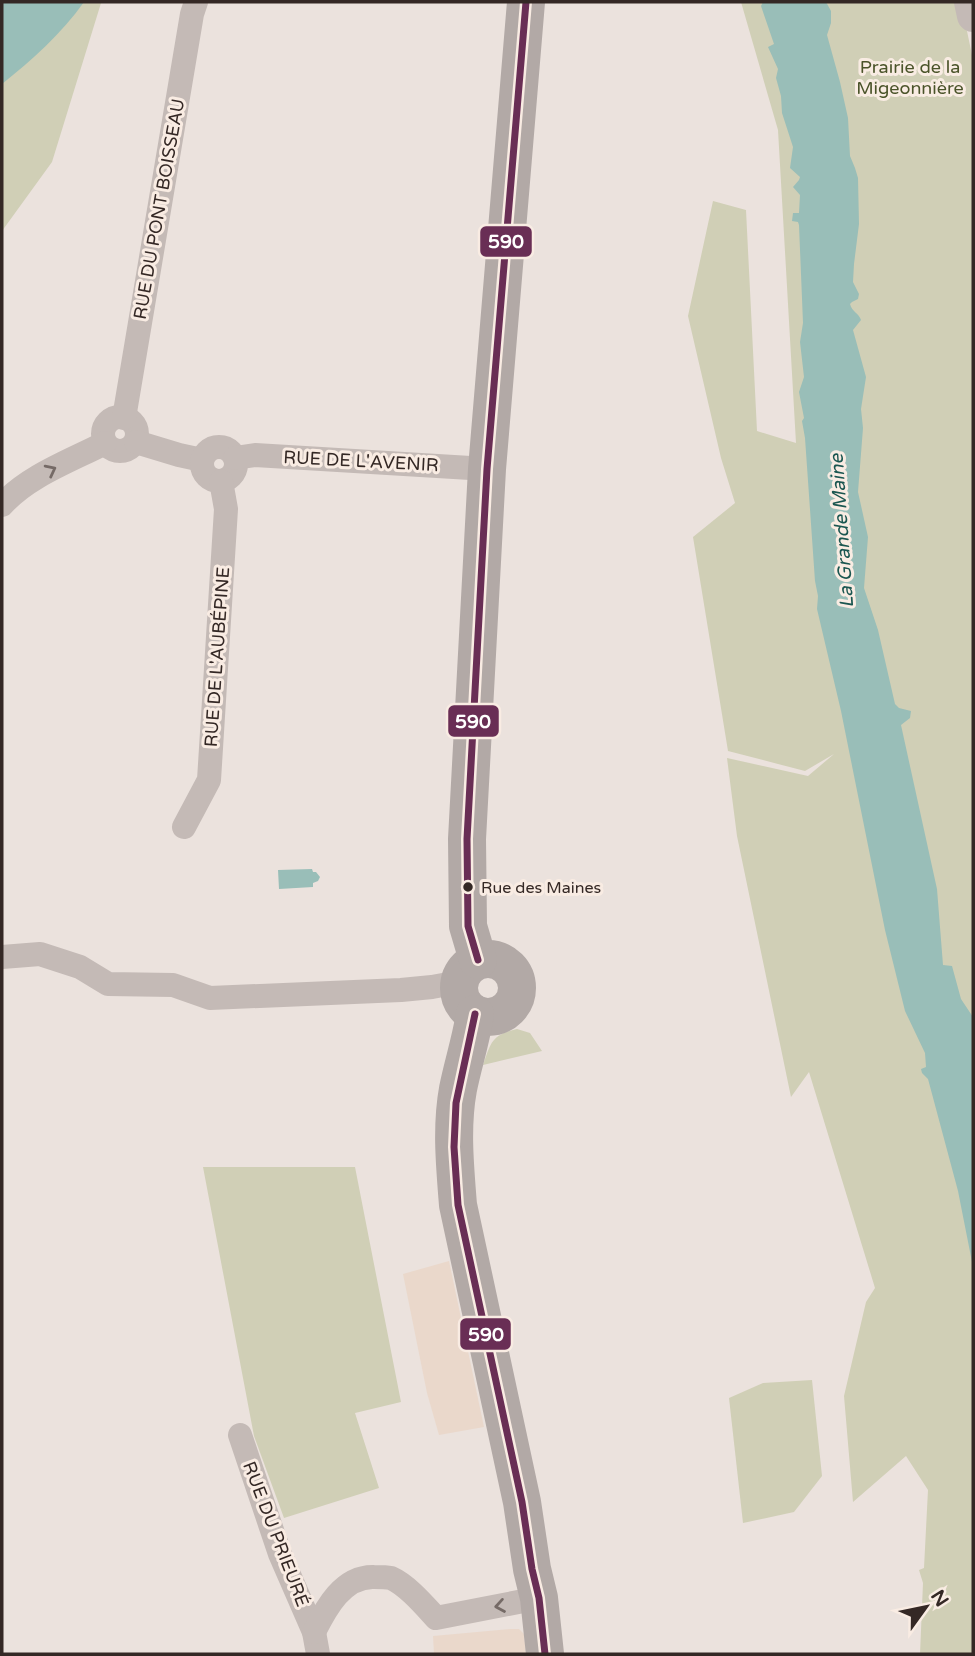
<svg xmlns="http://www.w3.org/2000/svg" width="975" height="1656" font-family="'Varela Round',sans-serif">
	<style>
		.green { fill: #d0cfb6 }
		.plaza { fill: #ead8cb }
		.water { fill: #99beb8 }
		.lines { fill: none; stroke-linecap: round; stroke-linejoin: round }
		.minor { stroke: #c4bab6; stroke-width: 24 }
		.tertiary { stroke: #c4bab6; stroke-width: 32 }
		.primary { stroke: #b2a9a6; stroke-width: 38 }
		.bus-1-casing { stroke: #f9ece3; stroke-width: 12 }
		.bus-1 { stroke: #692e55; stroke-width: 7 }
		.oneway { stroke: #756a66 }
		.bus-dot { fill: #342825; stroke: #f9ece3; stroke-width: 2.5 }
		.labels { text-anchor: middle; stroke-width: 6; stroke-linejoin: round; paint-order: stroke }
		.bus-label { font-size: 16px; fill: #342825; stroke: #f9ece3; text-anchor: start }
		.park-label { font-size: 18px; fill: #4a5329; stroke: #f9ece3 }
		.street-label { font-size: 18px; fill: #342825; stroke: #f9ece3 }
		.water-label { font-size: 19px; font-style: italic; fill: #1a5650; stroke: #f9ece3 }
		.line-badge { stroke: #f9ece3; stroke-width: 2.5 }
		.badge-label { font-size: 19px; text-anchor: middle; font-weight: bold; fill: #fff }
	</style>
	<rect width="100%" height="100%" fill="#ebe2dd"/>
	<g class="green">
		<polygon points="2,2 103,2 101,3 52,162 2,231"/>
		<polygon points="741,2 961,2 973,60 973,1654 920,1654 923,1583 919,1570 924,1568 928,1490 906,1456 853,1502 844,1396 866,1302 875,1288 809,1072 791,1097 737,836 727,758 808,776 834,754 805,771 728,751 693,537 735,503 721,458 688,316 713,201 746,210 757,431 796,443 778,130"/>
		<path d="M517,1029L530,1033L542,1051L483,1065C491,1043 491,1035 517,1029Z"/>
		<polygon points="203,1167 355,1167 401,1402 355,1413 379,1488 284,1518 254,1436"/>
		<polygon points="812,1380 822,1476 794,1512 743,1523 729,1398 763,1383"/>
	</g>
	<g class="plaza">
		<polygon points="449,1261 484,1427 439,1435 427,1393 403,1274"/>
		<polygon points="510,1629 519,1629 524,1634 526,1654 434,1654 433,1636"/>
	</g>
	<g class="water">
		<path d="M2,2H84C62,33 32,60 2,84Z"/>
		<path d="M763,2H826L831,11V23L827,35L840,82L848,118L850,156L855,168L858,178L859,224L854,264L853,282L859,294L858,299L852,302L850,304C852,312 859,313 861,320L853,330L866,377L861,409L863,428L858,492L868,537L864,588L878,630L895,704L899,708L911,711L910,718L901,725L937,889L943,965L952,966L961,999L973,1017V1267L958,1191L928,1079L922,1073L921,1069L926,1067L925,1053L905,1011L885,930L841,711L817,609L818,596L815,581L805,438L802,421L804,418L799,392L804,377L800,342L803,323L799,225L798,222L792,221L793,213H799L800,195L793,187L799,180L800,177L790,168L793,147L782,113L781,96L776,78L778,69L768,47L774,44L761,6Z"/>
		<polygon points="312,869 313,872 316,872 320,877 318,881 313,883 313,887 279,889 278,870"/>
	</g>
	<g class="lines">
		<g class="minor">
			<circle cx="120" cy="434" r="17"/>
			<polyline points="124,418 192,14 196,2"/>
			<polyline points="136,442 179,455 202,460"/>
			<circle cx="219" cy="464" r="17"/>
			<polyline points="235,458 255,455 487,469"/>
			<path d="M2,505C28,476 70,461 105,443"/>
			<polyline points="184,827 209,780 226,509 221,481"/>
			<polyline points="2,957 40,954 80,967 108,984 173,985 210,998 401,990 432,987 459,982"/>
			<polyline points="240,1435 280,1554 314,1632 318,1654"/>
			<path d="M314,1632C326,1608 343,1576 374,1577C379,1577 386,1577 391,1578C407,1585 424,1605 436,1618L539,1598"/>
		</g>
		<polyline class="tertiary" points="970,2 973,16"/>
		<g class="primary">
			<circle cx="488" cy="988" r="29"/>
			<polyline points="478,960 468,926 467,839 487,469 526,2"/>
			<path d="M475,1014C471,1040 463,1064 458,1089C451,1127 455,1167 458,1205L522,1502L532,1569L539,1598L545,1654"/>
		</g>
		<g class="bus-1-casing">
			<g id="bus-1">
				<polyline points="478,960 468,926 467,839 487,469 526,2"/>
				<polyline points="475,1014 456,1103 454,1147 458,1205 522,1502 532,1569 539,1598 545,1654"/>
			</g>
		</g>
		<use href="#bus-1" class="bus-1"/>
	</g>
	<defs><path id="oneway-chevron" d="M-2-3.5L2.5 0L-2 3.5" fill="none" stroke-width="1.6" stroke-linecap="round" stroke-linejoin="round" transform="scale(1.75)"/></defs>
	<g class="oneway">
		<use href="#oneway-chevron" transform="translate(51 470) rotate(-27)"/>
		<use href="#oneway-chevron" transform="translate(500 1606) rotate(170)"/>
	</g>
	<circle class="bus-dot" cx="468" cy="887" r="6"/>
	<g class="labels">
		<g class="bus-label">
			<text x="481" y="893">Rue des Maines</text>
		</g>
		<g class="park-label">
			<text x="910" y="73">Prairie de la<tspan x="910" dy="21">Migeonnière</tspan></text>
		</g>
		<g class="street-label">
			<text transform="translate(159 209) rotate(-80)" y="6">RUE DU PONT BOISSEAU</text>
			<text transform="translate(361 461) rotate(3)" y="6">RUE DE L'AVENIR</text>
			<text transform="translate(217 657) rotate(-86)" y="6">RUE DE L'AUBÉPINE</text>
			<text transform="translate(276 1534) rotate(69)" y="6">RUE DU PRIEURÉ</text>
		</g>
		<g class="water-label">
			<text transform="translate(841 531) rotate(-94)" y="7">La Grande Maine</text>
		</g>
	</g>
	<g class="line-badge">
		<rect x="479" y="225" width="54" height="33" rx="7" fill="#692e55"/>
		<rect x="447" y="704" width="53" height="34" rx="7" fill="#692e55"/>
		<rect x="459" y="1317" width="53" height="34" rx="7" fill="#692e55"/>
	</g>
	<g class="badge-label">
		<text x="506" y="248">590</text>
		<text x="473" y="728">590</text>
		<text x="486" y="1341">590</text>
	</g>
	<rect width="975" height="1656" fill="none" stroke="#342825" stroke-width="7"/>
	<g transform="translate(926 1607) rotate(57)" stroke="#f9ece3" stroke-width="5" paint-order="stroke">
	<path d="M0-5L12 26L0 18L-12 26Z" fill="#342825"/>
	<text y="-10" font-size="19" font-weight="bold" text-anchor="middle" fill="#342825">N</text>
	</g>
</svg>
